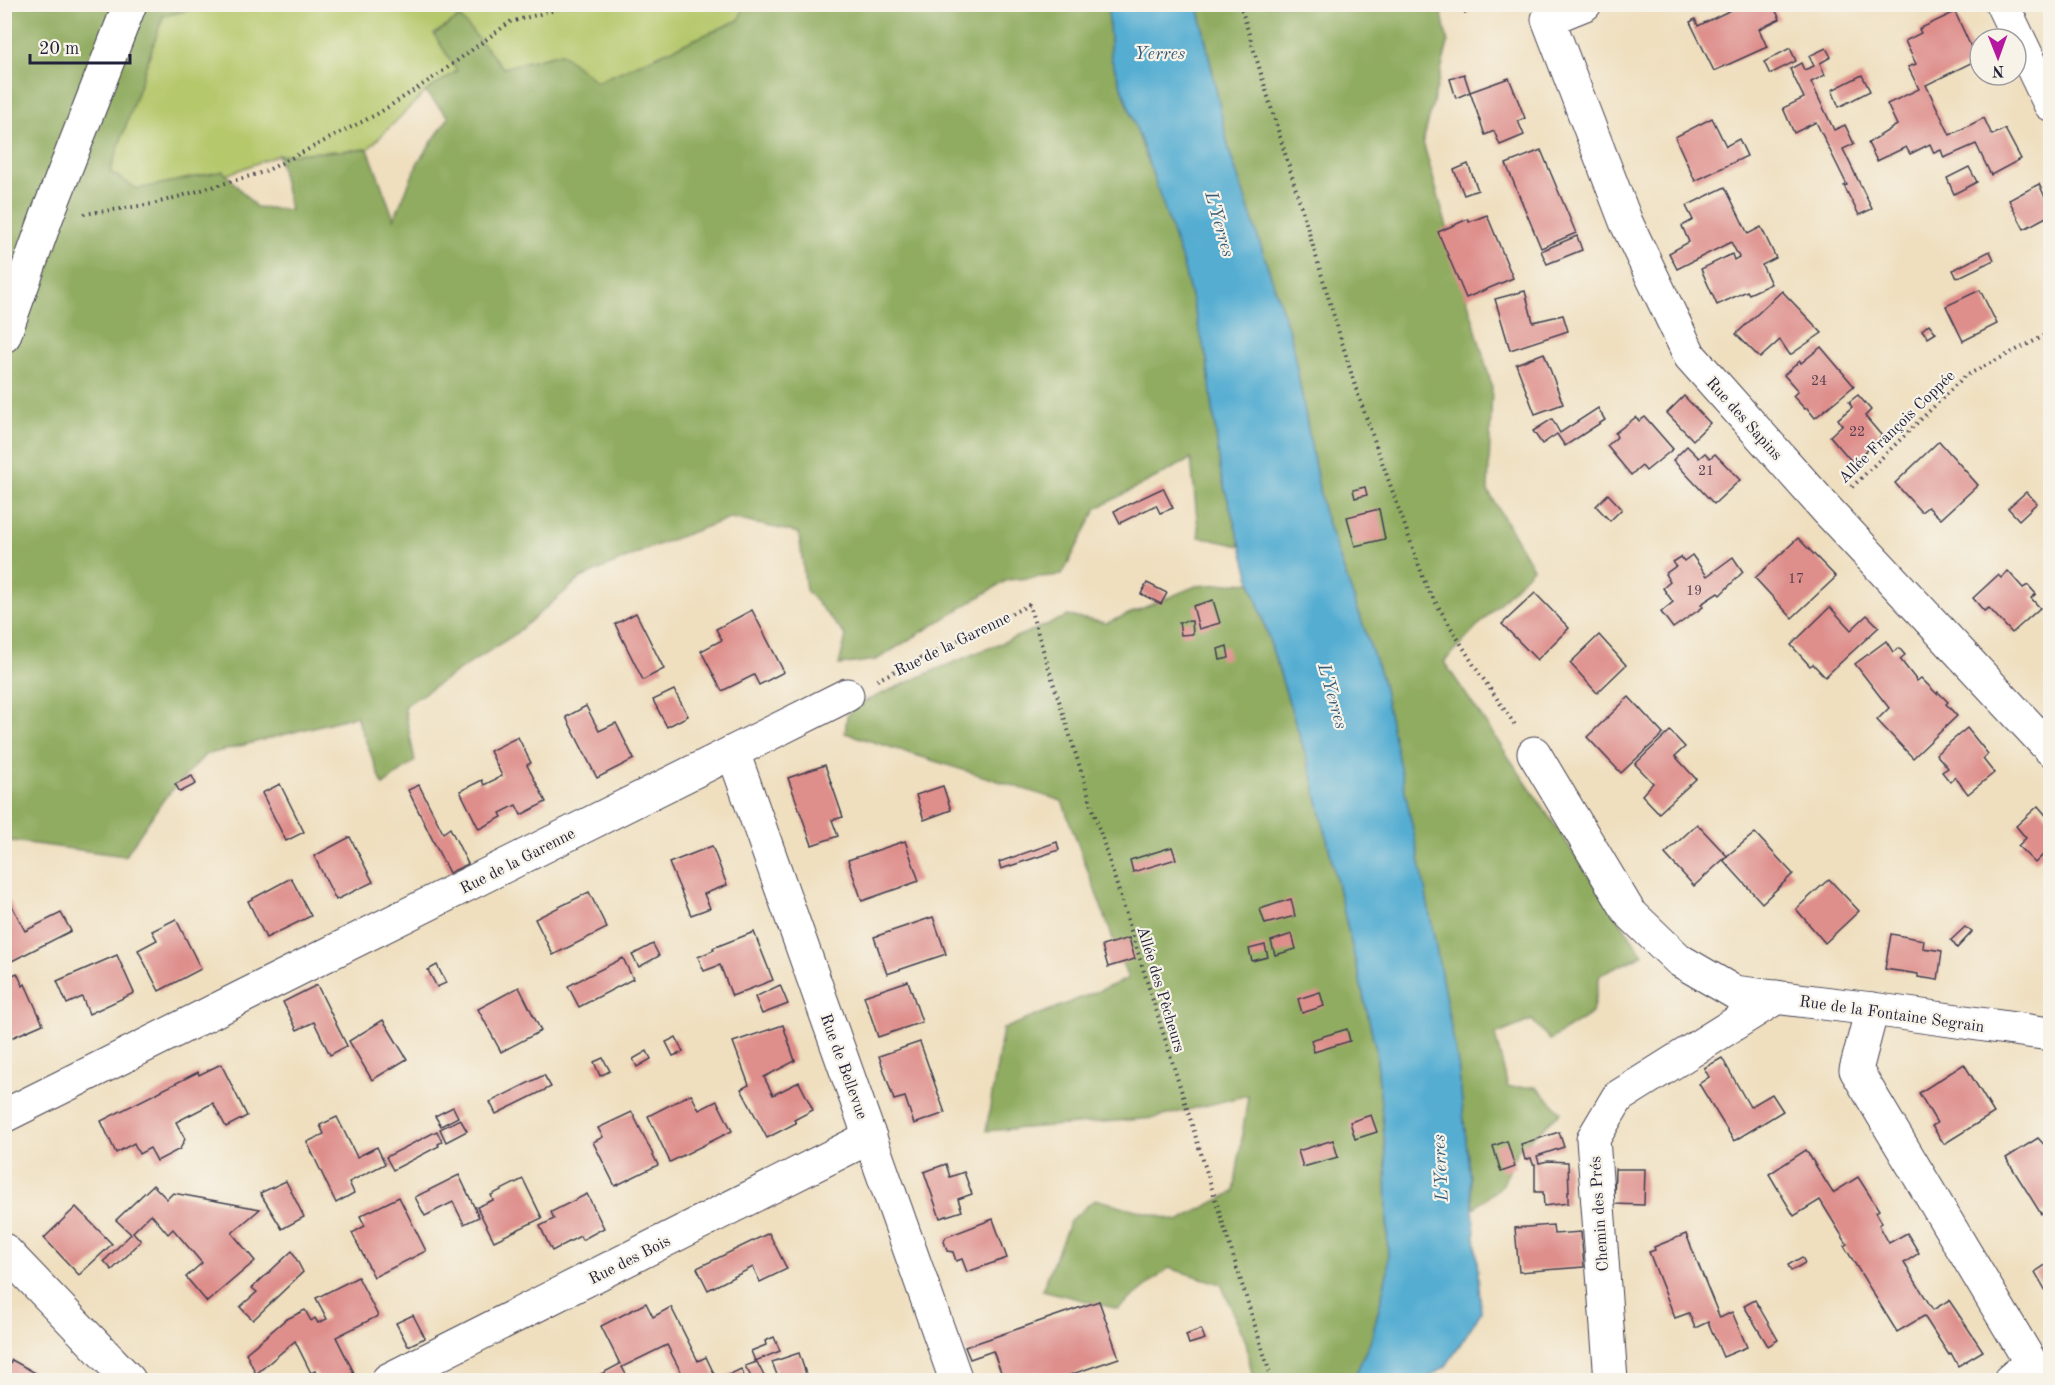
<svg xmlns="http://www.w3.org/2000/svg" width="2055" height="1385" font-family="'Old Standard TT',serif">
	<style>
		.green { fill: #b5c86c; stroke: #6c7554; stroke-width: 1.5 }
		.forest { fill: #90ac60; stroke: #59674e; stroke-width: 1.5 }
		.water { fill: #55add2; stroke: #3c6886; stroke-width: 1.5 }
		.building { fill: #de8e8b }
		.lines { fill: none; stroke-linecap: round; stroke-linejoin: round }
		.street-casing { stroke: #413e4f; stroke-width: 35 }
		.path { stroke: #413e4f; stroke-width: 4; stroke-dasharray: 1.5 4.5; stroke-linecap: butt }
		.street { stroke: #fff; stroke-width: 33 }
		.labels { text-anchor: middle; stroke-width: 4.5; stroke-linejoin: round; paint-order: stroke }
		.number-label { font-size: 14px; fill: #513d4f }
		.street-label { font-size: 16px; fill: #22223b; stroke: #f7f3e8 }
		.water-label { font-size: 18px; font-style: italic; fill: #365a77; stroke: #f7f3e8 }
	</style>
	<rect width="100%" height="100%" fill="#f7f3e8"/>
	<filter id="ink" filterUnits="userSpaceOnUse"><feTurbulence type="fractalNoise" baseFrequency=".0167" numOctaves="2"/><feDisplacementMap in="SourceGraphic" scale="12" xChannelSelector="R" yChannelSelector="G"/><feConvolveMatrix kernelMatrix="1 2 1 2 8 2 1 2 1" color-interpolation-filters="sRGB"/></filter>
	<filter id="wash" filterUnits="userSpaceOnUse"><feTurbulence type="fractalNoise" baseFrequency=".008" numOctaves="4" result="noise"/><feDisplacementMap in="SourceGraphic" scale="24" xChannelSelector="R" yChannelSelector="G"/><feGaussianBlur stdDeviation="1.35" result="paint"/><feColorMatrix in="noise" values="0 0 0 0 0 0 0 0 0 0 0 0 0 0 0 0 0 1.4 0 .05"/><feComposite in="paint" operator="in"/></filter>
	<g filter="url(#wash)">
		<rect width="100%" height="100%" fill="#efdfbf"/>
		<polygon class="green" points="212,4 744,5 739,20 597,82 560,53 503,68 458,71 425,92 368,149 278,155 226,175 137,189 110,172 163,16"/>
		<g class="forest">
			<polygon points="5,5 212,5 163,16 110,172 137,189 223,171 256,207 290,210 278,155 368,149 394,219 418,162 449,117 425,92 457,71 434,34 460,17 503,68 561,53 597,82 739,20 744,5 1108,5 1111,58 1152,172 1182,260 1207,360 1221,475 1241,546 1199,537 1191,459 1097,508 1062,575 1007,580 876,660 839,665 846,636 806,590 799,533 730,518 652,547 581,578 514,635 404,706 415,761 383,785 356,716 205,755 164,799 125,856 5,840"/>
			<polygon points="1198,5 1440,5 1448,43 1423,142 1492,387 1488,491 1533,568 1444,662 1643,955 1600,975 1592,1013 1550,1040 1532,1020 1495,1035 1508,1087 1536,1087 1561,1112 1517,1151 1503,1184 1473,1209 1458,1064 1382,680 1323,510 1291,337 1229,150"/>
			<polygon points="1251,582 1312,775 1376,1050 1386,1156 1388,1270 1372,1337 1353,1380 1253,1380 1246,1342 1221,1284 1169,1268 1118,1309 1042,1290 1070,1221 1095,1199 1178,1221 1234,1192 1248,1095 1155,1118 986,1131 1003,1029 1128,979 1062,801 845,733 847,716 859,704 937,669 1068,616 1107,623 1196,586"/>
		</g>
		<polygon class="water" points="1108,5 1198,5 1229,150 1291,337 1323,510 1382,680 1423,878 1458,1064 1473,1209 1481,1312 1446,1366 1433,1374 1429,1380 1353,1380 1372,1337 1388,1270 1386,1156 1376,1050 1312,775 1251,582 1221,475 1207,360 1182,261 1152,172 1111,58"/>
		<g id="blocks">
			<g class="building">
				<polygon points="1462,4 1488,4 1488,5 1465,13"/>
				<polygon points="1743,4 1772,4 1780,19 1759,29 1767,47 1714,71 1690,22 1695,19 1698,26"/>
				<polygon points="1955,12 1977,60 1926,85 1950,135 1984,118 1992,135 2005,129 2021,159 1991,175 1976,144 1944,158 1941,150 1934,153 1930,144 1910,154 1906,147 1877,161 1868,143 1897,125 1887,104 1919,89 1908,67 1916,64 1905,41 1921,33 1919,29"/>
				<polygon points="1790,48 1796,61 1770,74 1764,62"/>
				<polygon points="1826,48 1831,57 1820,63 1825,75 1811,82 1834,130 1845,125 1854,144 1843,149 1872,209 1859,215 1844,186 1847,185 1816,122 1794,133 1783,108 1804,98 1790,69 1801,63 1804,70 1814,66 1809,56"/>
				<polygon points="1464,74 1470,92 1509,78 1525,118 1518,121 1524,135 1500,145 1494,131 1485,135 1470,92 1456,98 1450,79"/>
				<polygon points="1862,75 1870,91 1839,107 1832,90"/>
				<polygon points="1712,118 1726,146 1739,139 1747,156 1695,181 1675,137"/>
				<polygon points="1541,150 1576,233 1541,248 1506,164"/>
				<polygon points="1468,164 1478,190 1464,195 1454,170"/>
				<polygon points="1969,167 1977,182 1954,194 1947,178"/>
				<polygon points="2039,184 2050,208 2050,215 2024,229 2009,200"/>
				<polygon points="1725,187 1748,234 1761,227 1776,258 1762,265 1771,284 1749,294 1747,291 1717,305 1701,269 1732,254 1734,260 1739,257 1731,242 1677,269 1669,253 1689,242 1682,226 1693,220 1686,206"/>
				<polygon points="1487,215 1513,278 1466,298 1438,232 1468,219 1469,222"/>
				<polygon points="1577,236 1582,250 1547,264 1541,251"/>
				<polygon points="1990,251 1994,260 1957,278 1953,270"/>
				<polygon points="1980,290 1997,324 1963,341 1946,306"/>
				<polygon points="1525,291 1533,322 1563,315 1568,331 1510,350 1495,299"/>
				<polygon points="1782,291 1822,333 1790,355 1780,340 1760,358 1736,334"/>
				<polygon points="1929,324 1936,333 1928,338 1922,330"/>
				<polygon points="1821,347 1854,386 1815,418 1807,408 1805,409 1793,396 1798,391 1784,375 1800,361 1801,363"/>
				<polygon points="1544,353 1563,404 1535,414 1516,364"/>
				<polygon points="1858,395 1871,410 1865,416 1882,436 1853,463 1830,436 1842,425 1838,419 1852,407 1849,402"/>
				<polygon points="1684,396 1710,423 1693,440 1667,413"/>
				<polygon points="1598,408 1605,420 1565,446 1557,434 1542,444 1533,431 1552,419 1560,433"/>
				<polygon points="1636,417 1639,421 1645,417 1673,449 1646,471 1642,466 1631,475 1607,446 1617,437 1615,433"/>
				<polygon points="1939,441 1978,485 1941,519 1928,507 1921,512 1895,483"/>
				<polygon points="1687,446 1699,458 1705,453 1710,458 1715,454 1740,480 1714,504 1673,460"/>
				<polygon points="1365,487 1367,495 1355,498 1353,490"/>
				<polygon points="1163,488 1173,508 1160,513 1156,505 1120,523 1114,511"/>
				<polygon points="2026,492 2037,503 2019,520 2008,508"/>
				<polygon points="1608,494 1622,509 1610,521 1596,506"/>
				<polygon points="1379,509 1385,539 1355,546 1347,517"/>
				<polygon points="1798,538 1836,577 1792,618 1755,578"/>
				<polygon points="1692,555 1707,576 1733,557 1743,572 1720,595 1718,593 1701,604 1703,607 1673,628 1661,612 1673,602 1663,588 1670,582 1665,574 1676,566 1673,562 1681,557 1684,561"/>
				<polygon points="2008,571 2023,588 2028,585 2036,594 2031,598 2040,608 2012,633 1989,608 1984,611 1973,598 1998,575 2001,578"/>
				<polygon points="1147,583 1167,593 1161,604 1141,594"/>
				<polygon points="1535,593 1569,628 1537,660 1502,624"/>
				<polygon points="1213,600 1220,623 1199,629 1193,606"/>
				<polygon points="1830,607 1851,630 1867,615 1879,627 1825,677 1813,664 1810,666 1791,645"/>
				<polygon points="752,610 784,672 759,685 754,675 722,691 701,651 722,640 716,629"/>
				<polygon points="636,613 664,669 643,680 615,624"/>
				<polygon points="1192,621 1193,634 1181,635 1179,622"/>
				<polygon points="1599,635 1626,665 1597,693 1570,663"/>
				<polygon points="1886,641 1893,652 1899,648 1905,655 1900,659 1917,681 1921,678 1937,694 1938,692 1948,702 1946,704 1957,716 1913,758 1877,720 1889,708 1855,664"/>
				<polygon points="1227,646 1229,658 1220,660 1218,649"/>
				<polygon points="674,690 688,716 667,727 653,700"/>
				<polygon points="1629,697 1663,734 1621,773 1587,737"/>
				<polygon points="586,706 599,731 616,723 634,759 597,778 566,717"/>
				<polygon points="1967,728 1988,754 1983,759 1994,773 1968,794 1955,777 1950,782 1942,772 1948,768 1936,754"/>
				<polygon points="1670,731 1685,747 1675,756 1696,779 1659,813 1642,795 1653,783 1635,764"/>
				<polygon points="518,737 531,763 527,765 546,802 521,815 516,805 500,813 502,817 479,829 460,791 482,780 484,785 502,776 490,751"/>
				<polygon points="825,765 843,817 832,820 838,836 812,845 788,778"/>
				<polygon points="192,776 196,784 180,792 175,784"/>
				<polygon points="280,784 304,832 286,841 262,793"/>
				<polygon points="419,785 443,833 450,828 468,864 449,873 408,790"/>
				<polygon points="943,786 951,810 924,820 916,795"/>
				<polygon points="2038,806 2050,820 2050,864 2043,855 2035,863 2018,846 2026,838 2016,826"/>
				<polygon points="1697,824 1727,856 1694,886 1665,854"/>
				<polygon points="1755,833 1793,874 1762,903 1724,861 1727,856"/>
				<polygon points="350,837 373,882 336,900 314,856"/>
				<polygon points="905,841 919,881 862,901 848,860"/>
				<polygon points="1057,842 1059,850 1001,869 999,862"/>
				<polygon points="712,846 727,885 704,894 710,908 691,915 669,863"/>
				<polygon points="1172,847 1176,859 1133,872 1130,860"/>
				<polygon points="291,878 311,916 266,938 248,901"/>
				<polygon points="1829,879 1859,911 1825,943 1796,909"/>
				<polygon points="589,892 607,928 553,955 535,919"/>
				<polygon points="1291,899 1295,916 1265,924 1260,909"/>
				<polygon points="9,900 25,931 61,913 71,931 4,965 4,902"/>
				<polygon points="933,917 946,954 887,974 874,937"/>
				<polygon points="176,919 201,969 159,991 138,950 157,940 152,931"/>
				<polygon points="1965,927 1972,932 1957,948 1951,940"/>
				<polygon points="754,932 773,980 732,996 720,965 704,971 698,957 714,950 713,948"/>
				<polygon points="1292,934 1296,949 1275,955 1271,941"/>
				<polygon points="1891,934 1924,940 1923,948 1942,951 1938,980 1918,977 1918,974 1885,969"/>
				<polygon points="1129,938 1135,959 1108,967 1102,946"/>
				<polygon points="653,944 659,956 639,967 632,955"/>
				<polygon points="1265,945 1268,957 1252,961 1249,949"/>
				<polygon points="117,955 134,993 89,1014 82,997 67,1004 57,981"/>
				<polygon points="623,958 633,979 579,1007 568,986"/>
				<polygon points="437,965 446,983 437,987 428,970"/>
				<polygon points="17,973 23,986 25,984 43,1024 4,1041 4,993 10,991 4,979"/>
				<polygon points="908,981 922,1022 878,1037 864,996"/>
				<polygon points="317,985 347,1046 330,1055 314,1022 297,1030 283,1002"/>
				<polygon points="780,985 788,1004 762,1014 755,997"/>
				<polygon points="519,987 541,1031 501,1052 478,1009"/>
				<polygon points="1320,992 1324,1006 1302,1013 1298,999"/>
				<polygon points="383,1020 407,1059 372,1080 349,1041"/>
				<polygon points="783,1025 795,1061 764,1077 773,1095 799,1082 813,1110 794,1120 796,1123 767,1138 741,1089 749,1085 733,1042"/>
				<polygon points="1347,1029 1350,1041 1314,1052 1311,1040"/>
				<polygon points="676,1037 683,1052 673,1056 666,1042"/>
				<polygon points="920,1042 945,1113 914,1124 905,1097 894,1100 879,1056"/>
				<polygon points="647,1051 651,1059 637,1067 633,1059"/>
				<polygon points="603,1058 610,1071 600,1076 594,1062"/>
				<polygon points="1722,1058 1750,1107 1772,1094 1783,1111 1734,1141 1699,1084 1709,1077 1704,1068"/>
				<polygon points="221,1064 247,1116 226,1127 213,1103 176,1122 185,1139 180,1149 157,1161 150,1148 139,1154 134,1143 116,1153 101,1121 198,1072 199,1075"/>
				<polygon points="1964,1064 1994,1113 1944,1144 1932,1126 1937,1123 1919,1093"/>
				<polygon points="544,1075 551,1087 496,1114 490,1102"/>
				<polygon points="691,1094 699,1110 717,1101 732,1131 670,1162 648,1116"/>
				<polygon points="453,1107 458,1117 441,1126 435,1116"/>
				<polygon points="632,1112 658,1165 615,1186 593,1142 603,1137 598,1128"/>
				<polygon points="1371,1115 1377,1132 1355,1139 1350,1122"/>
				<polygon points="337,1117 357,1157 377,1147 385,1164 349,1182 354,1193 336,1203 307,1142 324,1134 320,1125"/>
				<polygon points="460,1119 467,1131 446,1142 440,1129"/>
				<polygon points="437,1131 442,1142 438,1144 439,1146 393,1170 386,1157"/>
				<polygon points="1559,1132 1564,1147 1537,1156 1539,1163 1548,1161 1568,1162 1569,1192 1568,1192 1568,1203 1544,1206 1543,1192 1535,1192 1535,1164 1533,1164 1531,1158 1525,1160 1521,1144"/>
				<polygon points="2038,1138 2050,1151 2050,1208 2041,1214 2006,1158"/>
				<polygon points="1333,1140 1338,1157 1303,1167 1298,1151"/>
				<polygon points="1507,1141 1515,1167 1501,1172 1493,1146"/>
				<polygon points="1806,1150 1833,1193 1858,1177 1879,1210 1876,1212 1882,1223 1879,1225 1889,1243 1907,1233 1919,1253 1904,1263 1933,1310 1949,1300 1983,1351 1958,1366 1951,1353 1949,1355 1924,1316 1897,1332 1844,1246 1847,1244 1820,1200 1794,1216 1769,1174"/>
				<polygon points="946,1164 950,1177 964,1172 972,1194 958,1199 962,1211 940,1218 924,1172"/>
				<polygon points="1615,1169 1645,1169 1644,1205 1614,1204"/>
				<polygon points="459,1175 479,1217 464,1224 453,1202 425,1216 415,1197"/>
				<polygon points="523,1179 542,1218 494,1241 477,1207 493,1200 491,1195"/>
				<polygon points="286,1181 304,1217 282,1229 260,1193"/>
				<polygon points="153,1185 167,1199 173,1193 260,1209 232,1233 255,1261 207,1302 186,1277 202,1263 173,1229 168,1234 151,1214 133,1232 141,1241 130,1251 131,1252 112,1270 104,1261 131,1234 116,1220"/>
				<polygon points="587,1194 604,1228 582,1240 580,1236 552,1251 540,1226 554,1219 551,1212"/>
				<polygon points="399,1197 426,1251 374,1277 352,1233 365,1226 360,1216"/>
				<polygon points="76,1207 112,1244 79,1275 44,1238"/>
				<polygon points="993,1219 1007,1258 967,1272 962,1259 956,1261 953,1252 947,1251 944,1241 946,1237"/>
				<polygon points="1553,1225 1554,1234 1581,1232 1584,1267 1519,1272 1515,1228"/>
				<polygon points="769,1233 787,1269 760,1282 753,1267 708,1290 697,1268"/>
				<polygon points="1686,1234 1720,1318 1732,1312 1747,1347 1723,1357 1708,1322 1695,1328 1689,1313 1675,1318 1649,1252 1655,1250 1654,1247"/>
				<polygon points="292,1251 303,1272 253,1320 240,1307 257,1292 252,1288"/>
				<polygon points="1802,1257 1805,1263 1791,1271 1788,1265"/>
				<polygon points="2050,1262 2050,1298 2035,1272"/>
				<polygon points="358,1277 378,1316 336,1337 354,1373 339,1380 320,1380 315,1371 311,1373 295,1341 256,1374 246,1353 285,1320 305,1310 311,1321 315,1318 318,1323 327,1319 316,1298"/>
				<polygon points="1755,1300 1778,1340 1768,1346 1744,1306"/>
				<polygon points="1099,1301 1119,1358 1055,1380 1004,1380 993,1351 970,1359 965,1347"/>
				<polygon points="646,1303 653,1317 671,1307 698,1361 706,1357 717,1380 685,1380 667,1345 622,1367 629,1380 602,1380 599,1375 620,1364 601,1326"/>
				<polygon points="413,1315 425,1338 408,1346 396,1323"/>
				<polygon points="1201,1329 1205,1339 1189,1344 1186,1335"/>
				<polygon points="774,1337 780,1351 755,1361 751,1351 766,1345 765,1341"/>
				<polygon points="799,1353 808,1380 779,1380 772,1362"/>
				<polygon points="12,1360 48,1380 4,1380 4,1373"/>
				<polygon points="757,1362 766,1380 753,1380 745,1366"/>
				<polygon points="741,1369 746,1380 718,1380"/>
			</g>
		</g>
	</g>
	<g filter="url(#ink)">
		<use href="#blocks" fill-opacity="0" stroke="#413e4f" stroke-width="1.5"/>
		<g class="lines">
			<g class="street-casing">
				<g id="street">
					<polyline points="1585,4 1548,19 1626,222 1690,356 1827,510 2050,749"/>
					<polyline points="2002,4 2050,104"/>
					<polyline points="4,336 47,216 130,4"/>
					<polyline points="733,752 956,1380"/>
					<polyline points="1534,753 1629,912 1679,960 1734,992 1872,1009 2050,1034"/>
					<polyline points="1872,1009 1856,1070 2031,1363 2010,1380"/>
					<polyline points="4,1116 847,695"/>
					<polyline points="4,1250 129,1380"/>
					<polyline points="388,1380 870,1137"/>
					<polyline points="1611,1380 1593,1139 1618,1097 1777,997"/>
				</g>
			</g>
			<g class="path">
				<polyline points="1240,4 1356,389 1427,588 1475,667 1515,725"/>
				<polyline points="84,214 153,204 264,172 379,113 439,74 510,22 555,10 565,4"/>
				<polyline points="1852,487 1965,376 2050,333"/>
				<polyline points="877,680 1029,605 1272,1380"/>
			</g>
			<use href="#street" class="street"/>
		</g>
	</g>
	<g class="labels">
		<g class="number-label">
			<text x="1819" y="385">24</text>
			<text x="1857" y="436">22</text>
			<text x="1706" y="475">21</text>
			<text x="1796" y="583">17</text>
			<text x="1694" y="595">19</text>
		</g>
		<g class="street-label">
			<text transform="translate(1745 418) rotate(48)" y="6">Rue des Sapins</text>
			<text transform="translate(1896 426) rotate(-44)" y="6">Allée François Coppée</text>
			<text transform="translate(952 643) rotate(-26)" y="6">Rue de la Garenne</text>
			<text transform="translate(517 860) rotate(-27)" y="6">Rue de la Garenne</text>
			<text transform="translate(1162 989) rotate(73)" y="6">Allée des Pêcheurs</text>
			<text transform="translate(1892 1013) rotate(8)" y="6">Rue de la Fontaine Segrain</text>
			<text transform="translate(845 1066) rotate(70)" y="6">Rue de Bellevue</text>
			<text transform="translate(1598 1214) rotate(-94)" y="6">Chemin des Prés</text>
			<text transform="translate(629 1259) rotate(-27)" y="6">Rue des Bois</text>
		</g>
		<g class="water-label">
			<text x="1160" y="59">Yerres</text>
			<text transform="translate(1220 224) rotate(74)" y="6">L'Yerres</text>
			<text transform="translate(1333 696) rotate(74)" y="6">L'Yerres</text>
			<text transform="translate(1440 1168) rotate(-93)" y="6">L'Yerres</text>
		</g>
	</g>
	<rect width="2055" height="1385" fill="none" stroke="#f7f3e8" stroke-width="24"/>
	<g transform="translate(1998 57) rotate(179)"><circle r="28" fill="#f7f3e8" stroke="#a29fa3" stroke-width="1.5"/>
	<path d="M0-4.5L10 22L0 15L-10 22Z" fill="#b5179e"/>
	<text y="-9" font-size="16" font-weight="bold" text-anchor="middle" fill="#22223b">N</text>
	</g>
	<path d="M30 54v9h100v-9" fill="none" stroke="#22223b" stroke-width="3"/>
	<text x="39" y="54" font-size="18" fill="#22223b" stroke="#f7f3e8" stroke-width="4.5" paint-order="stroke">20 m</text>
</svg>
